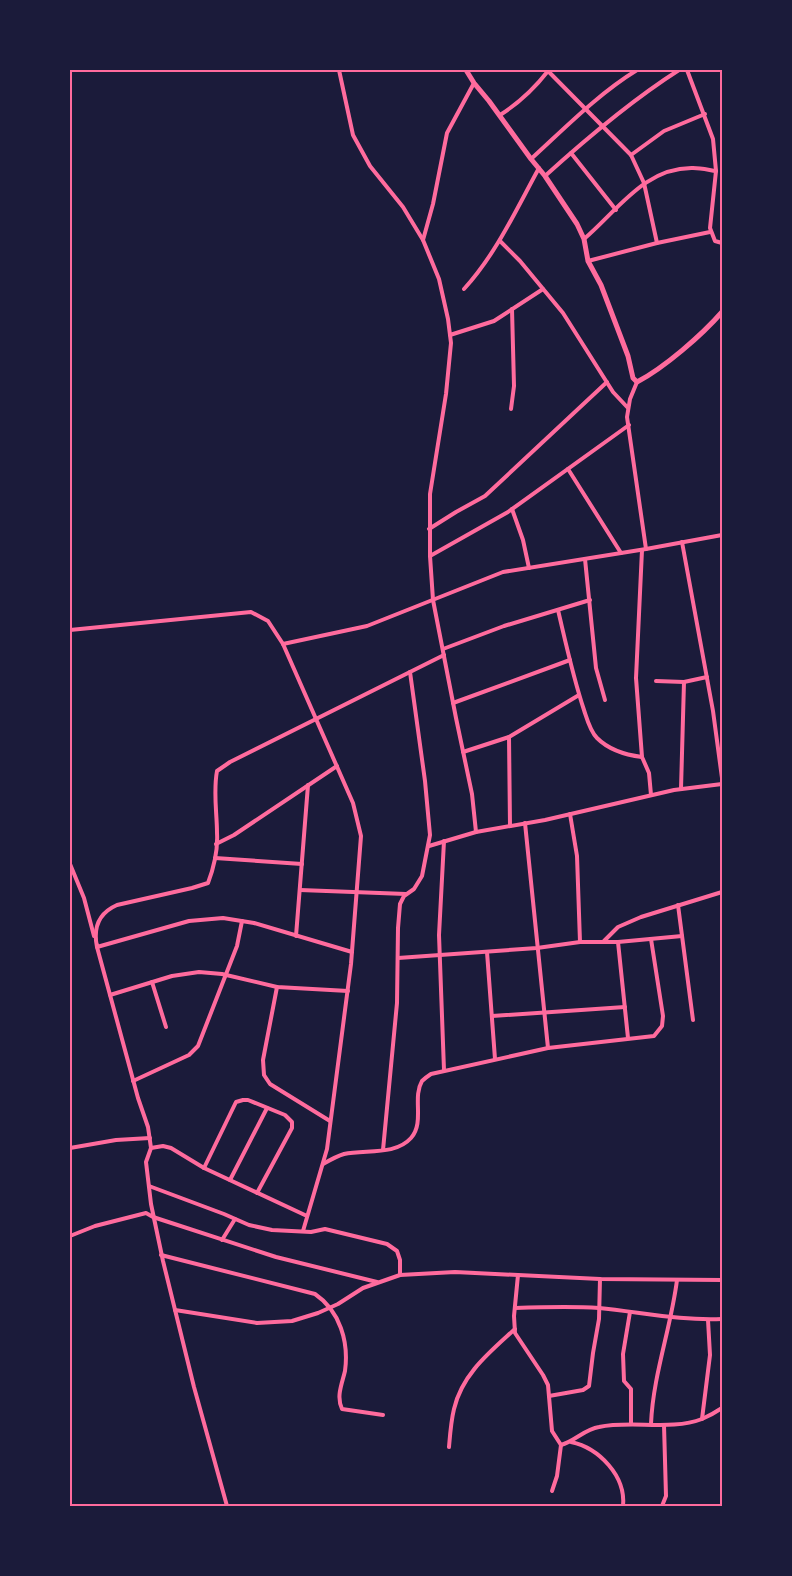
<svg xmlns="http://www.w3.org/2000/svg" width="792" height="1576" font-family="'Source Sans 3',sans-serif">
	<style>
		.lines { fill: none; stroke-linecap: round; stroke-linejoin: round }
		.minor { stroke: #ff6b9d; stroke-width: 4 }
		.tertiary { stroke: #ff6b9d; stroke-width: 5 }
		.neatline { fill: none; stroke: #ff6b9d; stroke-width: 2 }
	</style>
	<rect width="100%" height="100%" fill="#1b1b3a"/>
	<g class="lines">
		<g class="minor">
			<polyline points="339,70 353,135 370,166 403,207 423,240 439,279 448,319 451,343 446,394 430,494 430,556 433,600 456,718 472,794 476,832"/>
			<polyline points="547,70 631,155 644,183 657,243 588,261"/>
			<polyline points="687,70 713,139 716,171 710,228 715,241 722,243"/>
			<path d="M500,115C519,103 534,89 548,71"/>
			<polyline points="571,153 616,210"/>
			<polyline points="631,155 664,131 705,114"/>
			<path d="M531,159C565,128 598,94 637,70"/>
			<path d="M545,176C587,138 632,100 679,70"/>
			<path d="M584,239C618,210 645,167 693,168C701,168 709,170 716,171"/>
			<polyline points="423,240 433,204 447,133 474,83"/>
			<polyline points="500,241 520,261 563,313 613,392 628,408"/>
			<polyline points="657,243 710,232"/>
			<path d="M464,289C496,254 516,210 539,168"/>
			<polyline points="450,335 494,321 543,289"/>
			<polyline points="637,382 630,399 627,417 646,549"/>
			<polyline points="511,409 514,386 512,309"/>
			<polyline points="568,469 621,553"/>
			<polyline points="512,509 523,540 529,568"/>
			<polyline points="429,529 456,512 485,496 607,382"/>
			<polyline points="682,542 713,711 722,778"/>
			<polyline points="642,550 636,678 642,757 649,773 651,795"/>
			<polyline points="430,556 508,512 629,425"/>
			<polyline points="585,559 596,668 605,700"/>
			<path d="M558,610C566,644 573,677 584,710C587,719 590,731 597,738C609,750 626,755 642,757"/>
			<polyline points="70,630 251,612 268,621 283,644 353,803 361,836 351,964 327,1149 303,1231"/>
			<polyline points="283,644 367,626 503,572 646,549 722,535"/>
			<polyline points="443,649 504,626 590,600"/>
			<polyline points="656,681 684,682 707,677"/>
			<polyline points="453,703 570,660"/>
			<polyline points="509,737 510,826"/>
			<polyline points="463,752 509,737 579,695"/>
			<polyline points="681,789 684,682"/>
			<polyline points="570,814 577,856 580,942"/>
			<polyline points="525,823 548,1048"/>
			<polyline points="444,841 439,935 444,1070"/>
			<polyline points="216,844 234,835 337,766"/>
			<polyline points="429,846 476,832 545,820 674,790 722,784"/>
			<polyline points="215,858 302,864"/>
			<polyline points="70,864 84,898 94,936"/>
			<polyline points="300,890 406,894"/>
			<polyline points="678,905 693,1020"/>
			<polyline points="296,936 308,785"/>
			<polyline points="604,941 618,927 641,917 722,892"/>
			<polyline points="618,942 628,1038"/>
			<polyline points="97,945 97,947 189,921 223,918 254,923 352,952"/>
			<polyline points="487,952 495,1059"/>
			<polyline points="398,958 537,948 580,942 618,942 682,936"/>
			<polyline points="152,982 166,1027"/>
			<polyline points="277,987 263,1060 264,1075 270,1084 330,1121"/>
			<polyline points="110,995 172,976 199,972 222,974 277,987 348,991"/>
			<polyline points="492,1016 625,1007"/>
			<polyline points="133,1081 189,1055 198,1046 237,946 242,921"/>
			<polyline points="70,1148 116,1140 150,1138"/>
			<path d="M151,1148L148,1127L138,1098L97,947C93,928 99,913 117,905L192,888L208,883C214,867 218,850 217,833C217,813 213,792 217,771L230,762L444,655"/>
			<polyline points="383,1150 397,1003 398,928 400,904 404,896 414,889 422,876 430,835 425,781 410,672"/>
			<path d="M323,1164C330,1160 337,1156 344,1154C365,1149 395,1156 411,1138C425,1122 412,1098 422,1081C424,1079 428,1076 431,1074L548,1048L654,1036L662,1026L663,1016L651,939"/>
			<polyline points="204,1168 236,1102 243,1100 248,1100 285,1115 292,1122 292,1128 257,1193"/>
			<polyline points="230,1180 267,1108"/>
			<polyline points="149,1186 224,1214 249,1225 272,1230 311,1232 325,1229 387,1244 397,1251 400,1260 400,1275"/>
			<polyline points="70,1236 95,1226 146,1213 153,1217 276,1257 377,1282"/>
			<polyline points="222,1240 235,1219"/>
			<path d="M161,1255L315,1294C340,1311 349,1342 345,1371C342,1384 336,1396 342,1409L383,1415"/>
			<polyline points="518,1275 514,1316 515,1333 543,1375 548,1385 552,1431 561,1445 557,1476 552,1491"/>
			<path d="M515,1308C543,1307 571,1306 599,1308C640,1312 681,1321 722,1319"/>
			<polyline points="175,1310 257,1323 292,1321 318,1313 338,1304 363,1288 400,1275 455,1272 600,1279 722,1280"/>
			<polyline points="630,1312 623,1354 624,1381 631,1389 631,1424"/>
			<polyline points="549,1396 583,1390 589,1386 593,1353 599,1319 600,1279"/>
			<polyline points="702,1419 710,1355 708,1320"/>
			<path d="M651,1424C653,1375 671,1328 677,1280"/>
			<path d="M571,1442C599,1448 626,1476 623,1506"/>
			<path d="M561,1445C575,1441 585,1429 599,1427C631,1420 671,1431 702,1419C709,1416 716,1412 722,1408"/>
			<path d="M449,1447C450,1435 451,1421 454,1409C462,1374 490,1352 515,1329"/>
			<polyline points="227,1506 194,1387 163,1261 151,1204 146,1162 151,1148 163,1146 171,1148 204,1168 307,1216"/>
			<polyline points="662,1506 666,1496 664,1425"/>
		</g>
		<path class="tertiary" d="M466,70L474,83L489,101L531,159L545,176L577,224L584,239L588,261L601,285L628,356L633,378L637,382C664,368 702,335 722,312"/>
	</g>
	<rect width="792" height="1576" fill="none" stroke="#1b1b3a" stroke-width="142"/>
	<rect x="71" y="71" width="650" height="1434" class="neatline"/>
</svg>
